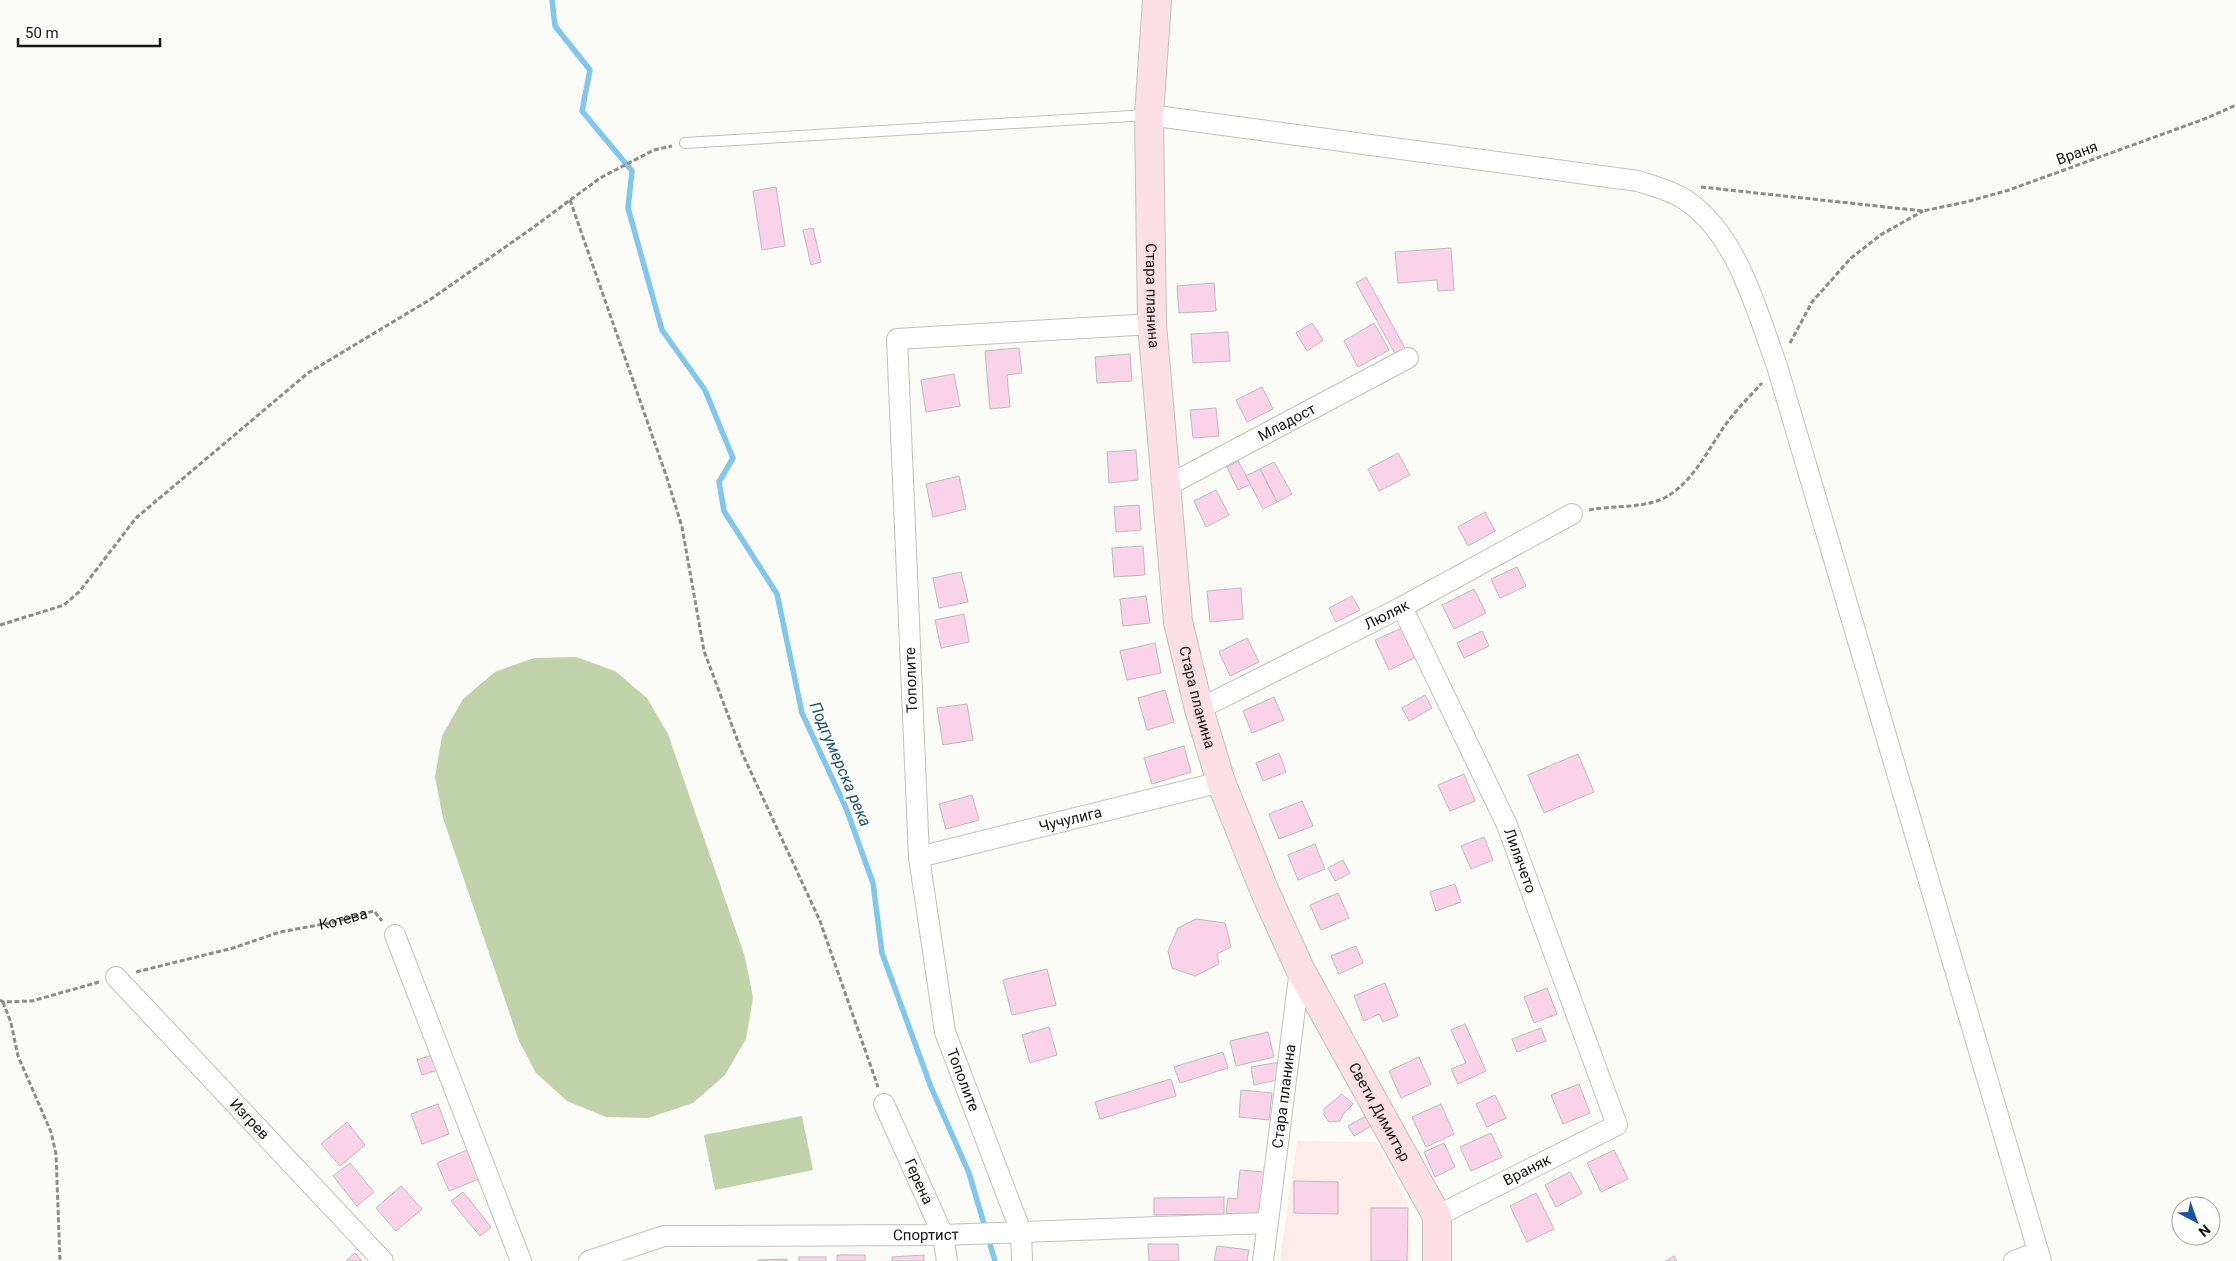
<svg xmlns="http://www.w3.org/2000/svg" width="2236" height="1261" font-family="Roboto,sans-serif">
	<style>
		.education { fill: #fdecea }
		.green { fill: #c1d2aa }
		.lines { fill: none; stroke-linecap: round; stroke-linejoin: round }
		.stream { stroke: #82c6ec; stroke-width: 5.5 }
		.building { fill: #fbd3e9; stroke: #bebabc }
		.lane-casing { stroke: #c1c1bd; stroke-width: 12 }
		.street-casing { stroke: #c1c1bd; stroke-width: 22 }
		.secondary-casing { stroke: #c1c1bd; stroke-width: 30 }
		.path { stroke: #8c8c89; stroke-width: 3; stroke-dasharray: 5 2.5; stroke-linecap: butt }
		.lane { stroke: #fff; stroke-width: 10 }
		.street { stroke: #fff; stroke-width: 20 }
		.secondary { stroke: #fde0e5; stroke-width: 28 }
		.labels { text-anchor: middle; stroke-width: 4; stroke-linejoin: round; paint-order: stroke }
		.street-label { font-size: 15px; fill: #161615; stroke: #fff }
		.water-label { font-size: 16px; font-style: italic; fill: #1a4e69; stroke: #fff }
	</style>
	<rect width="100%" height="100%" fill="#fbfbf7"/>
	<polygon class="education" points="1297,1141 1376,1142 1408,1203 1410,1261 1280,1261"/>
	<g class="green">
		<polygon points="576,657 615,671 647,698 668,734 745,957 753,998 746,1039 725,1075 693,1103 648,1118 606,1117 567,1101 536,1073 519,1041 443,818 435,777 442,736 463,699 495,672 534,658"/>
		<polygon points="802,1116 813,1170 715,1190 704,1135"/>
	</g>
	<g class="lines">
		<polyline class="stream" points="552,0 555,26 590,70 582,111 632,171 628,208 662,330 705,390 733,458 719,482 724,511 777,594 802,713 846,808 873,883 882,953 931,1087 969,1173 995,1261"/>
	</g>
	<g class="building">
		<polygon points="776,187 785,246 762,250 753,191"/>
		<polygon points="813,228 821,262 811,265 803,230"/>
		<polygon points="1451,248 1454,290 1438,291 1437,280 1398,283 1395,252"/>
		<polygon points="1366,277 1407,352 1397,357 1356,283"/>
		<polygon points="1214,283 1216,311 1179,313 1177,286"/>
		<polygon points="1312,323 1323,340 1307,351 1296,333"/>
		<polygon points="1374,323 1389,350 1358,367 1344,341"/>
		<polygon points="1228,332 1230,361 1193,363 1191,334"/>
		<polygon points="1019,348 1022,373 1007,375 1010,407 990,409 985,351"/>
		<polygon points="1130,354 1132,381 1097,383 1095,357"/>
		<polygon points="954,374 960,406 926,412 921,380"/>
		<polygon points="1262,387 1273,409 1247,422 1236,400"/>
		<polygon points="1216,408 1219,436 1193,438 1190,410"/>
		<polygon points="1136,450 1138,480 1109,483 1107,452"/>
		<polygon points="1398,453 1410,475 1379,491 1368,469"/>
		<polygon points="1238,461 1251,484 1238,490 1227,467"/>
		<polygon points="1274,462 1292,494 1277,502 1260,469"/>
		<polygon points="1260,469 1277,502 1263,509 1246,476"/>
		<polygon points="959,476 966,509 933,517 926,484"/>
		<polygon points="1216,490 1229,515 1206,527 1194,501"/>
		<polygon points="1139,505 1141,530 1116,532 1114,507"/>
		<polygon points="1485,512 1495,531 1468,546 1458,527"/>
		<polygon points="1143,546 1145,575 1114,577 1112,548"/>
		<polygon points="1517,567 1526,586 1500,598 1491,579"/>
		<polygon points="961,572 968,602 939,608 933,578"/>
		<polygon points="1241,588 1243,619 1210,622 1207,591"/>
		<polygon points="1474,589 1486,613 1454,629 1442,605"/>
		<polygon points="1146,596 1150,623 1123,626 1120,599"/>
		<polygon points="1352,596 1360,610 1336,622 1329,608"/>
		<polygon points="964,614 969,642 941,648 935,620"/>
		<polygon points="1404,627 1418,656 1389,670 1375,640"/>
		<polygon points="1482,631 1489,646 1464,658 1457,643"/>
		<polygon points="1247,638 1259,662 1230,676 1219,652"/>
		<polygon points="1155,643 1161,673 1127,680 1120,651"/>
		<polygon points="1165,690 1174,722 1147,730 1138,698"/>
		<polygon points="1425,695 1432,708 1409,721 1402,708"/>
		<polygon points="1274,697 1284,720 1252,733 1243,711"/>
		<polygon points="967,704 973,740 943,745 937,708"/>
		<polygon points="1184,746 1191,772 1152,784 1144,758"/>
		<polygon points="1279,753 1286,772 1263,781 1256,763"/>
		<polygon points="1578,754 1594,792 1544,813 1528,775"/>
		<polygon points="1464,774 1475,801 1450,811 1438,785"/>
		<polygon points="972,795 979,820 946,829 939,804"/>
		<polygon points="1302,801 1313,826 1279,839 1269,814"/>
		<polygon points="1484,837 1493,860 1471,869 1461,846"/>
		<polygon points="1315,844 1325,869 1298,880 1288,855"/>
		<polygon points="1343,860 1350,873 1335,881 1328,868"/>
		<polygon points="1455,884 1461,902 1436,911 1430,892"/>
		<polygon points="1338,893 1349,918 1321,930 1310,905"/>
		<polygon points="1196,919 1225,923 1231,947 1217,954 1219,964 1195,976 1172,968 1168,951 1178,928"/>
		<polygon points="1356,946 1363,963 1339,974 1331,956"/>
		<polygon points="1047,969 1056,1005 1012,1015 1003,980"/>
		<polygon points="1385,983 1398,1016 1383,1022 1379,1014 1364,1021 1354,996"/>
		<polygon points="1547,988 1557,1014 1534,1023 1524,997"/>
		<polygon points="1465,1024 1486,1071 1458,1084 1451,1069 1466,1063 1451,1030"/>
		<polygon points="1049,1027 1057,1055 1030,1063 1022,1035"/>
		<polygon points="1541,1028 1546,1041 1517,1052 1512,1039"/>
		<polygon points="1268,1032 1274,1057 1236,1066 1230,1041"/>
		<polygon points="1223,1052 1228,1068 1180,1083 1174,1067"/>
		<polygon points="435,1054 441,1069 422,1075 417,1060"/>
		<polygon points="1419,1057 1431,1084 1401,1098 1389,1071"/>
		<polygon points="1280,1062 1283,1079 1254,1085 1251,1067"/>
		<polygon points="1171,1079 1176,1096 1100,1119 1095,1102"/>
		<polygon points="1579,1084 1590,1113 1563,1124 1551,1095"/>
		<polygon points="1241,1090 1272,1093 1269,1120 1239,1117"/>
		<polygon points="1342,1094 1353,1104 1344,1113 1340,1121 1329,1122 1324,1115 1324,1109"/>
		<polygon points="1495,1095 1506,1118 1487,1127 1476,1104"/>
		<polygon points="438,1104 449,1134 422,1144 411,1114"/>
		<polygon points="1441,1104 1454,1134 1426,1147 1412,1117"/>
		<polygon points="1366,1116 1371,1126 1354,1136 1348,1126"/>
		<polygon points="347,1122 365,1145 340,1166 321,1144"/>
		<polygon points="1491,1133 1502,1157 1471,1171 1460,1147"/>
		<polygon points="1444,1143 1455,1167 1435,1177 1424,1152"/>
		<polygon points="467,1150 479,1179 449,1191 437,1163"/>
		<polygon points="1614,1150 1628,1179 1601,1192 1587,1163"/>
		<polygon points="350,1163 374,1192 357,1206 333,1176"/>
		<polygon points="1240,1170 1264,1172 1260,1216 1226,1213 1228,1198 1237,1199"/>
		<polygon points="1570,1172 1582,1193 1556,1207 1545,1185"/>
		<polygon points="1294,1181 1338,1182 1338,1214 1294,1213"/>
		<polygon points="401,1186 422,1209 396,1231 376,1208"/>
		<polygon points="463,1192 491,1227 480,1236 451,1201"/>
		<polygon points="1536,1193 1554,1229 1527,1242 1510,1206"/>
		<polygon points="1224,1197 1224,1214 1154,1215 1154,1198"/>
		<polygon points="1371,1208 1408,1208 1407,1261 1371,1261"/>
		<polygon points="1148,1244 1178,1244 1179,1261 1149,1261"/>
		<polygon points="1217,1246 1249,1250 1247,1261 1214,1261"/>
		<polygon points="355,1253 362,1261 346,1261"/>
		<rect x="837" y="1255" width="28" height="6"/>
		<polygon points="924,1255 924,1261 892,1261 892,1257"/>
		<polygon points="1674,1256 1677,1261 1666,1261"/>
		<rect x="799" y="1257" width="27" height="4"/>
		<polygon points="787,1259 787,1261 758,1261 758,1260"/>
	</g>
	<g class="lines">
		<g class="lane-casing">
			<polyline id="lane" points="685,143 1148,115"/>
		</g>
		<g class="street-casing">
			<g id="street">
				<path d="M1149,115L1638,181C1652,186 1671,190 1684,199C1737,233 1756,309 1777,366L2041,1261"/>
				<path id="s2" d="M1165,487L1408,358"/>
				<path id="s3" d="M1402,607L1507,825L1617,1125L1437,1216"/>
				<path id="s4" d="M1199,709L1402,607L1572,514"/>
				<path id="s5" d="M919,857L1221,782"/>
				<polyline points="395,935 521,1261"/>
				<path id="s6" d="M116,977L383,1261"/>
				<path id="s7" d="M884,1104L943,1235L947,1261"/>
				<path id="s8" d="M589,1261L664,1236L943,1235L1267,1223"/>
				<polyline points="1022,1261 1021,1232 945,1032 919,857 897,339 1152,324"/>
				<path id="s9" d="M1263,1261L1300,969"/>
				<polyline points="2014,1261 2038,1252"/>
			</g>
		</g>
		<g class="secondary-casing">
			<g id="secondary">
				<path id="s10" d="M1157,0L1149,115L1152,324L1178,622L1199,709L1221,782L1265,892L1300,969L1437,1216V1261"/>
			</g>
		</g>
		<g class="path">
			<polyline points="1701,187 1923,211 1966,202 2009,190 2207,118 2236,105"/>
			<polyline points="570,200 667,478 682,527 704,651 743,755 820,921 878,1087"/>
			<polyline points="1790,343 1812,302 1851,258 1882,234 1923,211"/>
			<path d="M1589,510C1613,505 1641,509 1664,498C1695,482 1709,446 1729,420C1739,407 1751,395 1762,383"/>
			<polyline points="0,625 64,605 80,591 136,518 308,373 431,299 531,229 600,178 654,150 672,146"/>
			<path id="s1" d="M136,972L233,948L280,932L335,922L374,911L382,921"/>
			<polyline points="0,1000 3,1002 32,1001 99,982"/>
			<polyline points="3,1002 11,1023 18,1056 51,1132 56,1154 60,1261"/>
		</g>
		<use href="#lane" class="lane"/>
		<use href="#street" class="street"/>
		<use href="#secondary" class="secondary"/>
	</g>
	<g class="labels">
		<g class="street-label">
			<text transform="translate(2077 153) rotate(-20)" y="5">Враня</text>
			<text dy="5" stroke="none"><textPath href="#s10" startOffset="296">Стара планина</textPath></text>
			<text dy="5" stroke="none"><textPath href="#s2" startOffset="138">Младост</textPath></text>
			<text dy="5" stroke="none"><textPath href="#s4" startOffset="210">Люляк</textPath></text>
			<text transform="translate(911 680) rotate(-92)" y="5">Тополите</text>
			<text dy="5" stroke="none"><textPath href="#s10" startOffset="701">Стара планина</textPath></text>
			<text dy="5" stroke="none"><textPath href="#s5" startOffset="156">Чучулига</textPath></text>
			<text dy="5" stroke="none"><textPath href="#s3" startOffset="280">Лилячето</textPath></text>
			<text dy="5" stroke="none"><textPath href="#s1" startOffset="214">Котева</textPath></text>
			<text transform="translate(963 1080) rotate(69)" y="5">Тополите</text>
			<text dy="5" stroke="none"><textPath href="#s9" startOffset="166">Стара планина</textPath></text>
			<text dy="5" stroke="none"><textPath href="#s10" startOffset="1156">Свети Димитър</textPath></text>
			<text dy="5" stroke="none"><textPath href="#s6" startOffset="195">Изгрев</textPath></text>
			<text transform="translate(1527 1170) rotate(-27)" y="5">Враняк</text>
			<text dy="5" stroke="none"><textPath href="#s7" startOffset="85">Герена</textPath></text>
			<text dy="5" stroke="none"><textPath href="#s8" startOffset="341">Спортист</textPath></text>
		</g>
		<g class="water-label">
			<text transform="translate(841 764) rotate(67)" y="6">Подгумерска река</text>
		</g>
	</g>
	<g transform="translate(2196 1221) rotate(139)"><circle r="24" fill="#ffffff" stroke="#a2a2a1"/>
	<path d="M0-4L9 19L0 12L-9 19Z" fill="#1a53a5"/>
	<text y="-8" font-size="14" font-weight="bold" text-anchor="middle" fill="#161615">N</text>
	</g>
	<path d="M18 38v8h142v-8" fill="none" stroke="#161615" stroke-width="2.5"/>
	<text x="25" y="38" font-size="15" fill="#161615" stroke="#ffffff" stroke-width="4" paint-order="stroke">50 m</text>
</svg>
